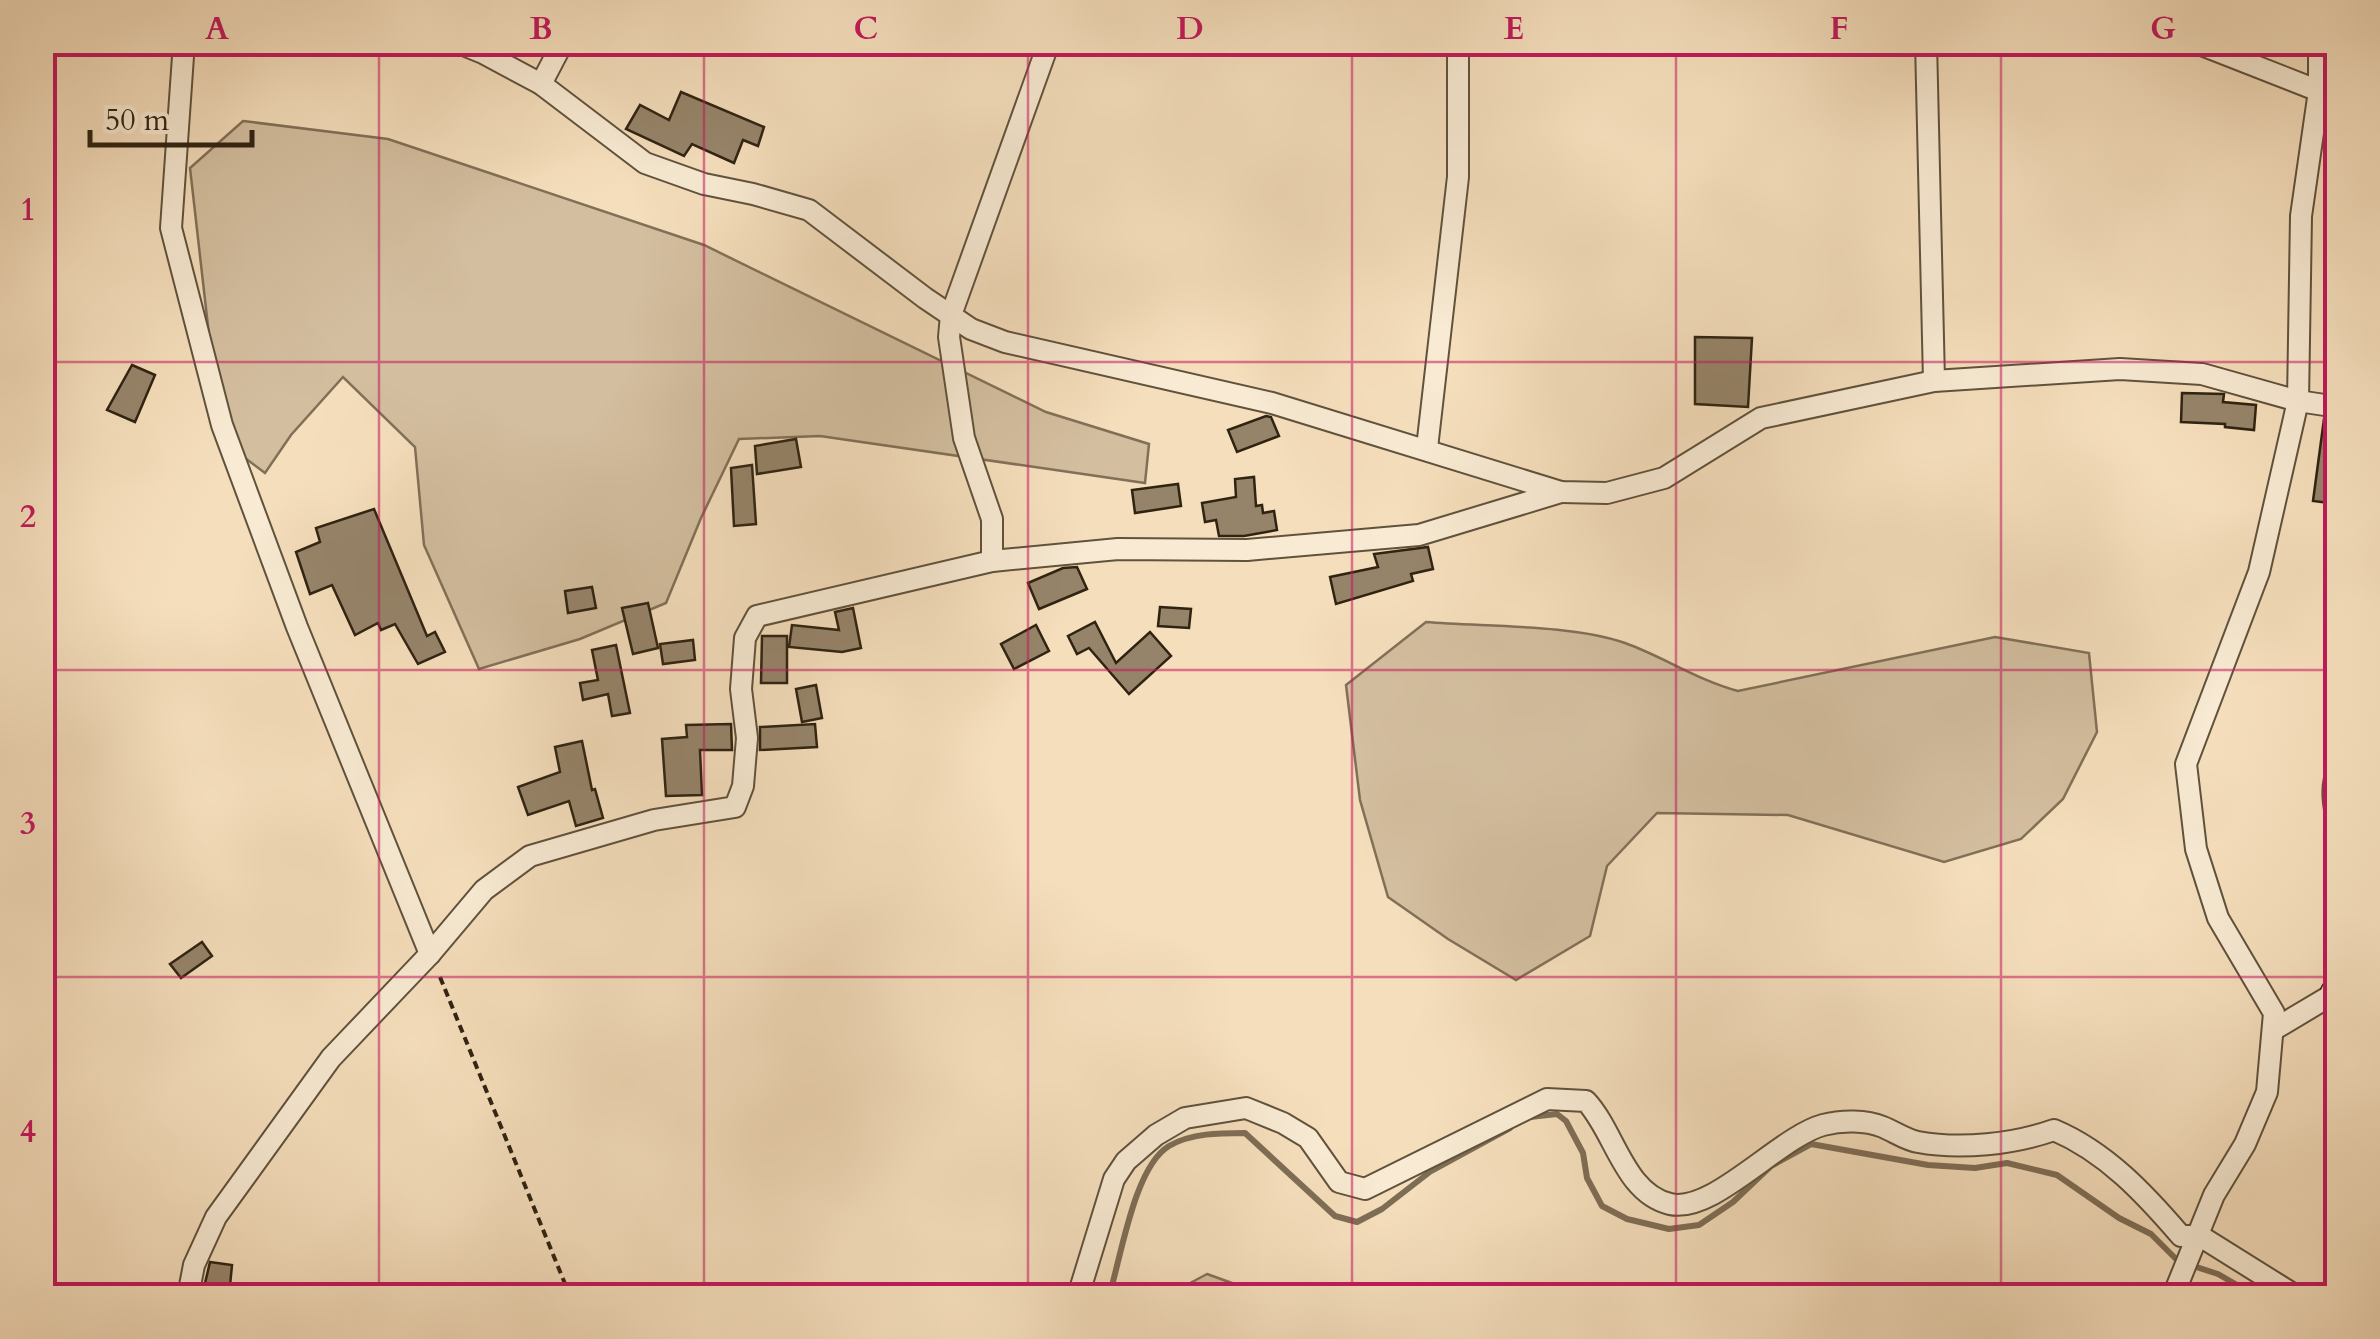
<svg xmlns="http://www.w3.org/2000/svg" width="2380" height="1339" font-family="Cardo,serif">
	<style>
		.green { fill: #d3be9f; stroke: #817058; stroke-width: 2.5 }
		.lines { fill: none; stroke-linecap: round; stroke-linejoin: round }
		.stream { stroke: #7e6d55; stroke-width: 6 }
		.building { fill: #96846a; stroke: #2f2312; stroke-width: 2.5 }
		.street-casing { stroke: #60523c; stroke-width: 24 }
		.secondary-casing { stroke: #2f2312; stroke-width: 31 }
		.path { stroke: #2f2312; stroke-width: 4; stroke-dasharray: 8 5; stroke-linecap: butt }
		.street { stroke: #f8ead3; stroke-width: 20 }
		.secondary { stroke: #f8ead3; stroke-width: 28 }
		.grid { fill: none; stroke: #c2185b; stroke-width: 2.5; stroke-opacity: 0.55 }
		.neatline { fill: none; stroke: #c2185b; stroke-width: 4 }
		.grid-label { font-size: 32px; text-anchor: middle; font-weight: bold; fill: #c2185b }
	</style>
	<rect width="100%" height="100%" fill="#f5debc"/>
	<filter id="stains"><feTurbulence type="fractalNoise" baseFrequency=".002" numOctaves="4"/><feColorMatrix values="0 0 0 0 .2 0 0 0 0 .09 0 0 0 0 .02 0 0 0 .5 -.17"/></filter>
	<radialGradient id="worn" r=".72"><stop offset=".6" stop-color="#630" stop-opacity="0"/><stop offset="1" stop-color="#630" stop-opacity=".3"/></radialGradient>
	<g class="green">
		<polygon points="243,121 388,139 704,245 1046,412 1149,444 1145,483 820,436 739,439 701,518 666,603 580,639 479,669 424,545 415,447 343,377 291,435 265,473 225,443 213,370 190,168"/>
		<path d="M1426,622C1483,627 1572,624 1625,643C1664,657 1697,680 1738,691L1995,637L2089,653L2097,732L2063,799L2021,839L1944,862L1788,815L1657,813L1607,866L1590,936L1516,980L1448,939L1388,897L1360,800L1346,685Z"/>
		<polygon points="1207,1274 1268,1296 1166,1296"/>
	</g>
	<g class="lines">
		<g class="stream">
			<polyline points="1530,1117 1557,1114 1566,1121 1583,1153 1587,1178 1602,1206 1627,1219 1669,1229 1699,1225 1733,1202 1771,1166 1811,1144 1928,1165 1975,1168 2007,1163 2057,1175 2119,1218 2151,1234 2178,1261 2218,1274 2256,1296"/>
			<path d="M1109,1296C1121,1258 1134,1167 1169,1146C1191,1133 1220,1133 1245,1133L1335,1216L1357,1222L1382,1209L1431,1171L1510,1128"/>
		</g>
	</g>
	<g class="building">
		<polygon points="681,92 764,127 758,146 743,140 734,163 692,144 684,156 626,129 640,105 669,120"/>
		<polygon points="1695,337 1752,338 1748,407 1695,404"/>
		<polygon points="132,365 155,375 135,422 107,410"/>
		<polygon points="2182,393 2224,394 2223,402 2256,405 2254,430 2225,427 2225,424 2181,422"/>
		<polygon points="1266,416 1271,417 1279,436 1237,452 1228,430"/>
		<polygon points="2324,419 2338,421 2338,504 2313,501"/>
		<polygon points="796,439 801,467 757,474 755,446"/>
		<polygon points="752,465 756,524 734,526 731,468"/>
		<polygon points="1254,477 1256,506 1262,505 1263,513 1274,511 1277,530 1244,536 1219,536 1216,520 1205,522 1202,503 1236,497 1235,479"/>
		<polygon points="1178,484 1181,506 1135,513 1132,490"/>
		<polygon points="374,509 427,636 435,632 445,652 418,664 395,624 381,630 378,623 355,635 332,585 310,594 296,552 320,542 316,528"/>
		<polygon points="1428,547 1433,569 1411,574 1413,581 1336,604 1330,577 1378,567 1374,554"/>
		<polygon points="1077,567 1087,589 1039,609 1028,583 1063,568"/>
		<polygon points="592,587 596,608 568,613 565,591"/>
		<polygon points="648,603 658,648 633,654 622,608"/>
		<polygon points="1160,607 1191,609 1189,628 1158,626"/>
		<polygon points="853,608 861,648 842,652 789,647 792,625 839,630 835,612"/>
		<polygon points="1095,622 1116,663 1150,632 1171,656 1129,694 1089,648 1077,654 1068,636"/>
		<polygon points="1036,625 1049,651 1014,669 1001,644"/>
		<polygon points="762,636 787,636 787,683 761,683"/>
		<polygon points="693,640 695,660 663,664 660,644"/>
		<polygon points="616,645 630,713 612,716 608,694 583,700 580,683 598,680 592,650"/>
		<polygon points="816,685 822,718 802,722 796,689"/>
		<polygon points="731,724 732,750 700,750 702,795 666,796 662,739 687,737 686,725"/>
		<polygon points="815,724 817,747 760,750 760,727"/>
		<polygon points="582,741 592,790 595,789 603,818 576,826 569,801 528,815 518,787 560,772 555,747"/>
		<polygon points="202,942 212,956 181,978 170,964"/>
		<polygon points="210,1262 232,1265 229,1296 202,1296"/>
	</g>
	<g class="lines">
		<g class="street-casing">
			<g id="street">
				<polyline points="184,42 171,228 222,425 297,627 430,954"/>
				<polyline points="456,42 483,53 541,84 645,163 704,184 753,194 809,210 925,298 971,329 1005,342 1272,403 1561,492 1607,493 1664,478 1761,418 1934,381 2120,369 2202,374 2298,401 2338,407"/>
				<polyline points="1926,42 1934,381"/>
				<polyline points="2194,42 2319,91"/>
				<polyline points="541,84 563,42"/>
				<polyline points="1427,448 1458,177 1458,42"/>
				<polyline points="992,561 992,519 964,438 949,337 951,315 1049,42"/>
				<path d="M2338,771C2330,786 2334,807 2338,824"/>
				<polyline points="2273,1030 2335,993 2338,957"/>
				<polyline points="188,1296 194,1265 216,1217 331,1058 430,954 484,890 530,856 654,820 735,807 743,786 747,738 741,689 745,638 757,616 992,561 1118,549 1247,550 1419,535 1561,492"/>
				<path d="M1078,1296L1114,1179L1126,1161L1156,1135L1185,1118L1246,1108L1283,1123L1308,1138L1339,1182L1365,1189L1547,1099L1586,1101C1615,1132 1624,1193 1670,1204C1713,1214 1779,1137 1823,1125C1842,1120 1866,1120 1883,1127C1895,1132 1906,1140 1918,1142C1961,1150 2014,1144 2054,1130C2106,1152 2145,1194 2181,1236H2200L2296,1296"/>
				<polyline points="2173,1296 2214,1195 2245,1144 2267,1092 2274,1013 2218,918 2196,849 2186,764 2259,572 2298,401 2301,216 2319,91 2319,42"/>
			</g>
		</g>
		<g class="secondary-casing">
			<polyline id="secondary" points="2335,993 2338,994"/>
		</g>
		<polyline class="path" points="440,977 570,1296"/>
		<use href="#street" class="street"/>
		<use href="#secondary" class="secondary"/>
	</g>
	<path class="grid" d="M379,42V1296M704,42V1296M1028,42V1296M1352,42V1296M1676,42V1296M2001,42V1296M42,362H2338M42,670H2338M42,977H2338"/>
	<rect width="2380" height="1339" fill="none" stroke="#f5debc" stroke-width="110"/>
	<path d="M90 130v15h162v-15" fill="none" stroke="#2f2312" stroke-width="5"/>
	<text x="105" y="130" font-size="30" fill="#2f2312" stroke="#f8ead3" stroke-width="8" paint-order="stroke">50 m</text>
	<rect x="55" y="55" width="2270" height="1229" class="neatline"/>
	<g class="grid-label">
		<text x="217" y="39">A</text>
		<text x="541" y="39">B</text>
		<text x="866" y="39">C</text>
		<text x="1190" y="39">D</text>
		<text x="1514" y="39">E</text>
		<text x="1839" y="39">F</text>
		<text x="2163" y="39">G</text>
		<text x="28" y="220">1</text>
		<text x="28" y="527">2</text>
		<text x="28" y="834">3</text>
		<text x="28" y="1142">4</text>
	</g>
	<rect width="100%" height="100%" filter="url(#stains)"/>
	<rect width="100%" height="100%" fill="url(#worn)"/>
</svg>
